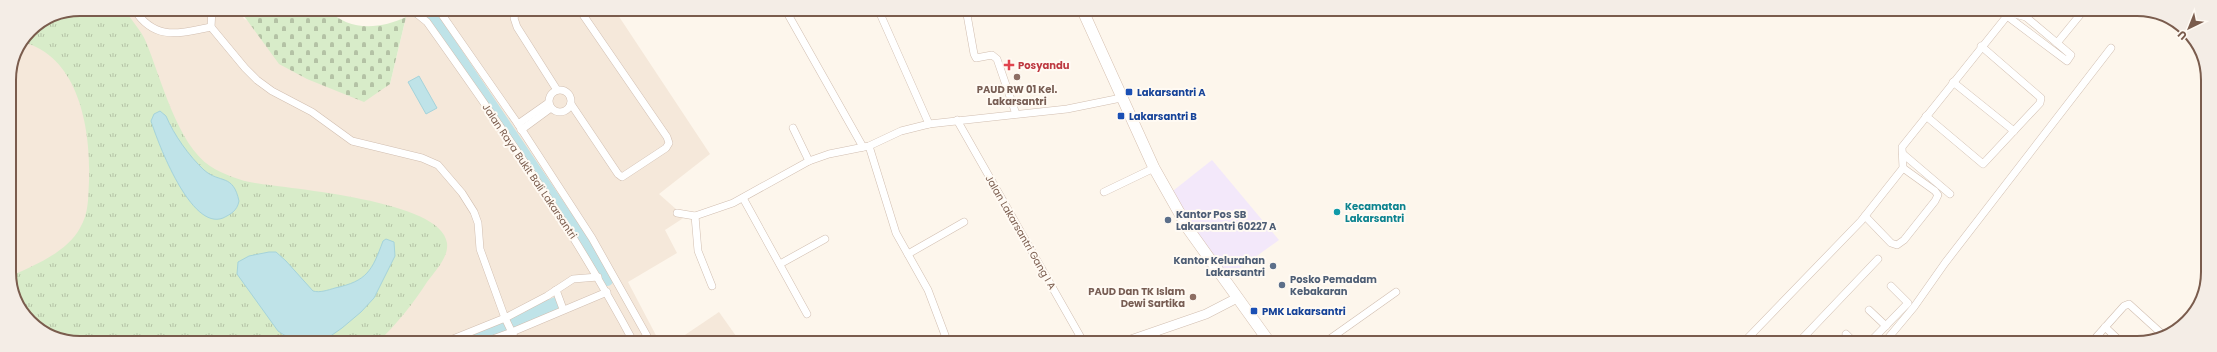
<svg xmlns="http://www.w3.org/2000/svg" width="2217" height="352" font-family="Poppins,sans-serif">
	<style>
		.residential { fill: #f5e8da }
		.education { fill: #f3e8fa }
		.grass { fill: url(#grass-tufts) }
		.cemetery { fill: url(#cemetery-stones) }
		.water { fill: #bfe3e8; stroke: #a5d3da }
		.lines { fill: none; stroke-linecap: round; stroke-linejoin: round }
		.river { stroke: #bfe3e8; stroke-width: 14 }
		.minor-casing { stroke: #d1beb0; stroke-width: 8 }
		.tertiary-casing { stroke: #d1beb0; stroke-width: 10 }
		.secondary-casing { stroke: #d6c0b0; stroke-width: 12 }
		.minor { stroke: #fff; stroke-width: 7 }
		.tertiary { stroke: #fff; stroke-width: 9 }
		.secondary { stroke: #fff; stroke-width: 11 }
		.health-dot { fill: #e0444e; stroke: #fffaf3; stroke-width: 1.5 }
		.education-dot { fill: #8d6e63; stroke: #fffaf3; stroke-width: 1.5 }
		.transit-dot { fill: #1a4fb4; stroke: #fffaf3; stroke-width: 1.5 }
		.culture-dot { fill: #0f9aa8; stroke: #fffaf3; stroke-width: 1.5 }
		.service-dot { fill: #5c6f8a; stroke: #fffaf3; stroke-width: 1.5 }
		.labels { text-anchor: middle; stroke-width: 4; stroke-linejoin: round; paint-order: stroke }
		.health-label { font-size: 10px; font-weight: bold; fill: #be3a42; stroke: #fffaf3; text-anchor: start }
		.education-label { font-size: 10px; font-weight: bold; fill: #785e54; stroke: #fffaf3 }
		.transit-label { font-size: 10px; font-weight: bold; fill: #164399; stroke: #fffaf3; text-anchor: start }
		.street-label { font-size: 10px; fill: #7a5c4d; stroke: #fffaf3 }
		.culture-label { font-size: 10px; font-weight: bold; fill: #0d838f; stroke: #fffaf3; text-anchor: start }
		.service-label { font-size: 10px; font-weight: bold; fill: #4e5e75; stroke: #fffaf3; text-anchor: start }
		.rim { fill: none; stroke: #7a5c4d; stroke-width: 2 }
	</style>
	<defs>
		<pattern id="grass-tufts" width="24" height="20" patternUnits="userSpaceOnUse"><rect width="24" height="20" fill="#d8ecc9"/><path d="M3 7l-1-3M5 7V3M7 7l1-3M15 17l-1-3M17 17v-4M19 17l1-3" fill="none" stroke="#b4c2a5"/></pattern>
		<pattern id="cemetery-stones" width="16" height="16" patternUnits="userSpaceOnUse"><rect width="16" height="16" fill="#d8ecc9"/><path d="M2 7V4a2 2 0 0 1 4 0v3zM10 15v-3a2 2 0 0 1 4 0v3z" fill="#b4c2a5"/></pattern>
	</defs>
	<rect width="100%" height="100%" fill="#fdf6ec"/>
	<g class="residential">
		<polygon points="80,9 239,9 244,19 390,84 408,9 614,9 710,154 659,194 685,217 665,230 677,253 628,282 660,343 71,342 33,326 11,290 9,80 14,53 30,30 53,14"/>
		<polygon points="719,312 741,343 673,343"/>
	</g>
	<polygon class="education" points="1212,160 1279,240 1226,278 1169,194"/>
	<path class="grass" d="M80,9H124C131,20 141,30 146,42C161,78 177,144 210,166C222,174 241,181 255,183C290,189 442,200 447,243C449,257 435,271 427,282C413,304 396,325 377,343L71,342L33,326L11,290V276C35,265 67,252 80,228C89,213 88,198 89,181C91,132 80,56 22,42C37,19 54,14 80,9Z"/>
	<path class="cemetery" d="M239,9H328C348,32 381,29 406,17L390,84L364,102L307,79L279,64Z"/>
	<g class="water">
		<polygon points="419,76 437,108 426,114 408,82"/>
		<path d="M160,111L166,116C174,135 189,156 204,170C220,184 233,173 239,201C237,211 231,214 223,218C191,231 158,143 151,121L154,114Z"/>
		<path d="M386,239L394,242L395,256L374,298L361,312L342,328L322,342H308L284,335L278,331L237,274L238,262L249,256L269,252H276L286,261L313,291C320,293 328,290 335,288C367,281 372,271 383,241Z"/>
	</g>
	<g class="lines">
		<g class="river">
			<polyline points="415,10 426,14 435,23 607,279"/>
			<polyline points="517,321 556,304"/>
			<polyline points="469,343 500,328"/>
		</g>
		<g class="minor-casing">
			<g id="minor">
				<path d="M134,9C155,42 180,33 211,27"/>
				<polyline points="212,9 211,27 245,68 257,80 272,91 312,112 352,141 422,158 438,165 462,193 474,212 478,223 480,249 505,318 517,343"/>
				<path d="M411,9L427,22C501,126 574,230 634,343"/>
				<polyline points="438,9 518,124 592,238 651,343"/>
				<polyline points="517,9 514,18 517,27 557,90"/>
				<polyline points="785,9 863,147"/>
				<polyline points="878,9 929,124"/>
				<polyline points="966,9 974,54 976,58 992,55 997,59 1016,114"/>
				<polyline points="2007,16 2067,61 2071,55 2057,43"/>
				<polyline points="2026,17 2032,10"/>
				<polyline points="1953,82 2014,131"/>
				<circle cx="560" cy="101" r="11"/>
				<polyline points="571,104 618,174 622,177 666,148 669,143 667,137 579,9"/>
				<polyline points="9,111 12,117 9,123"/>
				<polyline points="1926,116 1983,164 2040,103 2041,98 1981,46"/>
				<polyline points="957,120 1084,343"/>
				<polyline points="518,124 548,103"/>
				<polyline points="793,128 809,161"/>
				<polyline points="521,130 551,108"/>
				<polyline points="869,146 896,233 928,290 948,343"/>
				<polyline points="1903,154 1950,194"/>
				<polyline points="1104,192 1154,168"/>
				<polyline points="743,198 807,314"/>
				<polyline points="677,213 695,216 733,203 809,161 829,154 869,146 901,131 929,124 1067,109 1121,98"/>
				<polyline points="695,216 698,251 712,286"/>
				<polyline points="1865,216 1891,243 1897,245 1904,240 1935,201 1938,195 1935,191 1903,168"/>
				<polyline points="908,254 964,222"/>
				<polyline points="780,264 825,239"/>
				<polyline points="556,290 563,309"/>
				<polyline points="1869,310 1886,326"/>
				<polyline points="2105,327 2122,343"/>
				<polyline points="1155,333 1160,343"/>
				<polyline points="1846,334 1855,343"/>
				<polyline points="443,343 505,318 547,296 573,279 598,277"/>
				<polyline points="482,343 512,332 607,292"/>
				<polyline points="1324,343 1396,292"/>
				<polyline points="1743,343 1861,221 1903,168 1902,147 2007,16 2011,13 2026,17 2057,43 2084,10"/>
				<polyline points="1798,343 1878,259"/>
				<polyline points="1869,343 1908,303 1891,286"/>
				<polyline points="1884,343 1914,307 1945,263 2111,48"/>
				<polyline points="2091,343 2124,306 2129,304 2162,334"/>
			</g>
		</g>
		<g class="tertiary-casing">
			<polyline id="tertiary" points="1122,343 1206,314 1237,298"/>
		</g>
		<g class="secondary-casing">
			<polyline id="secondary" points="1082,9 1154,168 1189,230 1270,343"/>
		</g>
		<use href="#minor" class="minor"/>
		<use href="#tertiary" class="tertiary"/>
		<use href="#secondary" class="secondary"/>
	</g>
	<path class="health-dot" d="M1007 59h4v4h4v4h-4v4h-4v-4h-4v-4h4z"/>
	<g class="education-dot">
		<circle cx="1017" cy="77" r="4"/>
		<circle cx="1193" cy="297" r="4"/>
	</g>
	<g class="transit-dot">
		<rect x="1125" y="88" width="8" height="8" rx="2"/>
		<rect x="1117" y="112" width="8" height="8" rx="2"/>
		<rect x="1250" y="307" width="8" height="8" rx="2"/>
	</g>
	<circle class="culture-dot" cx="1337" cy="212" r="4"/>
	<g class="service-dot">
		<circle cx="1168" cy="220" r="4"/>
		<circle cx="1273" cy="266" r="4"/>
		<circle cx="1282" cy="285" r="4"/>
	</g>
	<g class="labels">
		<g class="health-label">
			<text x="1018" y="69">Posyandu</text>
		</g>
		<g class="education-label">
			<text x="1017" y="93">PAUD RW 01 Kel.<tspan x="1017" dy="12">Lakarsantri</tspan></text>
			<text x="1185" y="295" text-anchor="end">PAUD Dan TK Islam<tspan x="1185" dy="12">Dewi Sartika</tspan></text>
		</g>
		<g class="transit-label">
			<text x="1137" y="96">Lakarsantri A</text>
			<text x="1129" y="120">Lakarsantri B</text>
			<text x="1262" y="315">PMK Lakarsantri</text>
		</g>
		<g class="street-label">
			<text transform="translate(530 171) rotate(56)" y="4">Jalan Raya Bukit Bali Lakarsantri</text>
			<text transform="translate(1021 232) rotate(60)" y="4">Jalan Lakarsantri Gang I A</text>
		</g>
		<g class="culture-label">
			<text x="1345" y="210">Kecamatan<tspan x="1345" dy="12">Lakarsantri</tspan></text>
		</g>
		<g class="service-label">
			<text x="1176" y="218">Kantor Pos SB<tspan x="1176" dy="12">Lakarsantri 60227 A</tspan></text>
			<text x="1265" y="264" text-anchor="end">Kantor Kelurahan<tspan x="1265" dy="12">Lakarsantri</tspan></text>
			<text x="1290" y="283">Posko Pemadam<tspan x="1290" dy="12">Kebakaran</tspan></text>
		</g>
	</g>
	<path d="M0 0H2217V352H0ZM80 16H2137A64 64 0 0 1 2201 80V272A64 64 0 0 1 2137 336H80A64 64 0 0 1 16 272V80A64 64 0 0 1 80 16Z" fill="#f4ede6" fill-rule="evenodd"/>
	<path class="rim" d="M80 16H2137A64 64 0 0 1 2201 80V272A64 64 0 0 1 2137 336H80A64 64 0 0 1 16 272V80A64 64 0 0 1 80 16Z"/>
	<g transform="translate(2189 28) rotate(223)" stroke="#fffaf3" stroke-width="3" paint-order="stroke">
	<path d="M0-3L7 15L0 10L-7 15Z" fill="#7a5c4d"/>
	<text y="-6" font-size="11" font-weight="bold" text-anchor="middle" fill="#7a5c4d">U</text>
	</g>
</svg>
